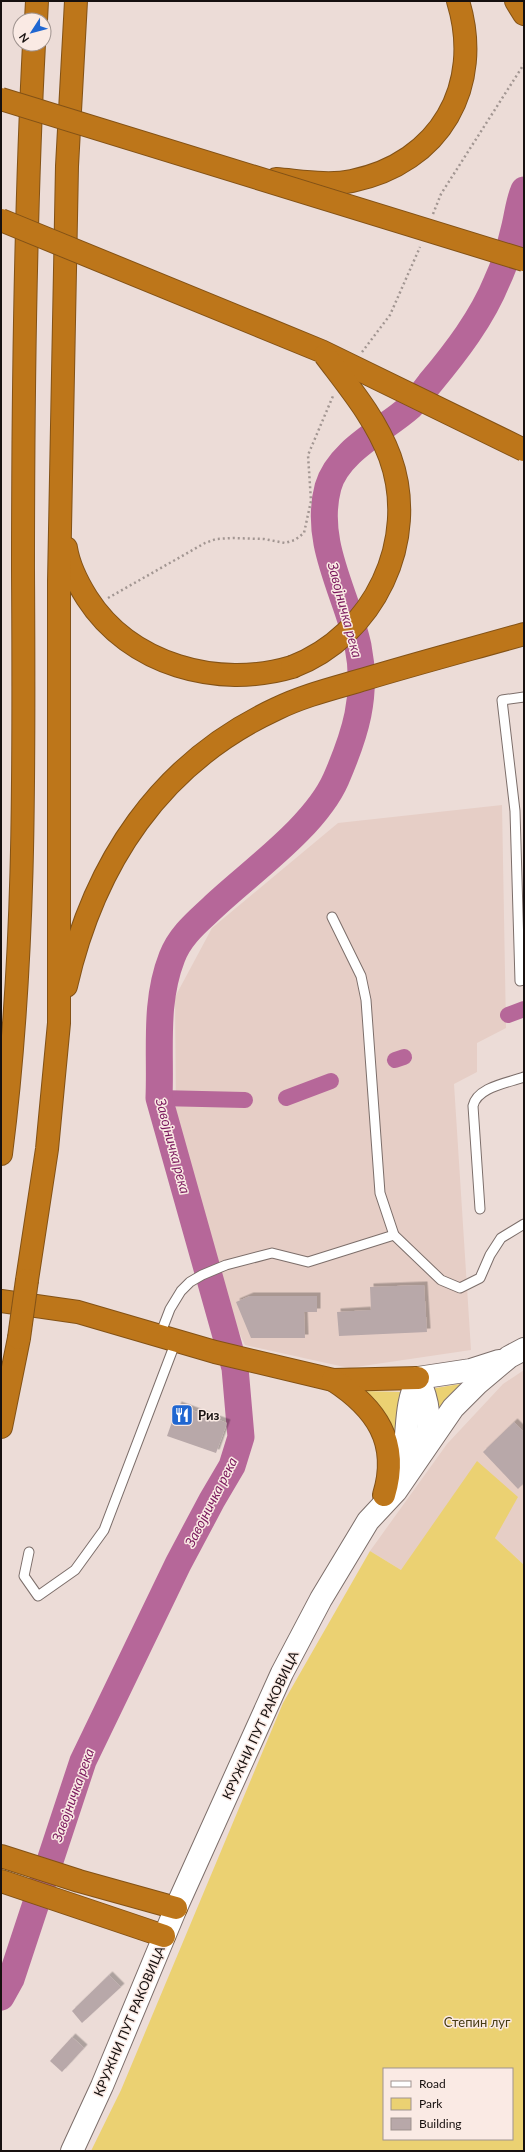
<svg xmlns="http://www.w3.org/2000/svg" width="525" height="2152" font-family="Lato,sans-serif">
	<style>
		.built { fill: #e6cec6 }
		.green { fill: #ebd172; fill-rule: evenodd }
		.lines { fill: none; stroke-linecap: round; stroke-linejoin: round }
		.canal { stroke: #b66799; stroke-width: 16 }
		.river { stroke: #b66799; stroke-width: 27 }
		.building { fill: #b8a8a9; filter: url(#shadow) }
		.lane-casing { stroke: #7c6e6a; stroke-width: 11 }
		.secondary-casing { stroke: #7c6e6a; stroke-width: 24 }
		.highway-casing { stroke: #835216; stroke-width: 24 }
		.path { stroke: #a29692; stroke-width: 2.5; stroke-dasharray: 2 3; stroke-linecap: butt }
		.lane { stroke: #fff; stroke-width: 9 }
		.secondary { stroke: #fff; stroke-width: 22 }
		.highway { stroke: #bd761a; stroke-width: 22 }
		.highway-bridge-casing { stroke: #835216; stroke-width: 24; stroke-linecap: butt }
		.highway-bridge { stroke: #bd761a; stroke-width: 22 }
		.labels { text-anchor: middle; stroke-width: 3; stroke-linejoin: round; paint-order: stroke }
		.poi-label { font-size: 13px; font-weight: bold; fill: #16100f; stroke: #faeae4; text-anchor: start }
		.street-label { font-size: 13px; fill: #16100f; stroke: #faeae4 }
		.park-label { font-size: 13px; fill: #463b11; stroke: #faeae4 }
		.water-label { font-size: 14px; font-style: italic; fill: #7a185d; stroke: #faeae4 }
	</style>
	<defs>
		<filter id="shadow"><feDropShadow dx="3.5" dy="-3.5" stdDeviation="0" flood-color="#0004"/></filter>
	</defs>
	<rect width="100%" height="100%" fill="#ecdcd7"/>
	<g class="built">
		<polygon points="502,805 506,1028 477,1043 477,1072 454,1084 471,1350 349,1368 245,1345 238,1330 203,1211 181,1153 176,1117 175,997 212,928 338,823"/>
		<polygon points="524,1370 524,1565 495,1538 401,1570 370,1551 447,1444 503,1384"/>
	</g>
	<g class="green">
		<polygon points="460,1384 461,1388 433,1422 430,1389"/>
		<polygon points="362,1391 402,1392 396,1453"/>
		<path d="M477,1461L518,1497L495,1538L524,1565V2151H91L121,2090L283,1703L370,1551L401,1570ZM384,2069H512V2139H384Z"/>
	</g>
	<g class="lines">
		<g class="canal">
			<polyline points="508,1015 524,1009"/>
			<polyline points="395,1060 404,1057"/>
			<polyline points="159,1098 245,1100"/>
			<polyline points="286,1098 331,1081"/>
		</g>
		<path class="river" d="M1,1997L11,1979L83,1761L178,1564L212,1500L232,1466L241,1437L235,1368L159,1098C161,1050 154,1003 172,957C180,936 196,923 212,908C250,872 315,827 336,779C355,735 368,696 358,646C347,594 313,543 328,487C338,451 384,430 410,407C417,400 424,391 430,383C456,352 482,318 497,281C505,264 511,244 515,226C518,213 519,202 524,190"/>
	</g>
	<g class="building">
		<polygon points="424,1285 427,1332 339,1336 337,1312 371,1310 370,1287"/>
		<polygon points="250,1296 317,1296 317,1312 304,1312 305,1338 251,1338 236,1302"/>
		<polygon points="178,1405 227,1423 216,1453 167,1436"/>
		<polygon points="514,1422 524,1432 524,1483 518,1489 483,1452"/>
		<polygon points="109,1975 121,1987 82,2023 72,2011"/>
		<polygon points="72,2037 84,2048 62,2072 50,2061"/>
	</g>
	<g class="lines">
		<g class="lane-casing">
			<g id="lane">
				<polyline points="524,697 502,700 515,811 520,981 524,980"/>
				<polyline points="332,917 361,976 366,1000 380,1193 394,1235 441,1280 460,1288 480,1278 490,1255 501,1238 524,1224"/>
				<path d="M480,1209L473,1106C477,1087 508,1083 524,1077"/>
				<polyline points="160,1335 170,1309 181,1291 190,1282 202,1275 226,1265 272,1253 308,1262 394,1235"/>
				<polyline points="29,1552 24,1576 38,1596 75,1570 104,1530 176,1341"/>
			</g>
		</g>
		<g class="secondary-casing">
			<g id="secondary">
				<polyline points="418,1378 471,1370 499,1361"/>
				<path d="M418,1378C428,1399 432,1421 425,1444"/>
				<path d="M393,1481C396,1473 401,1466 403,1458C409,1428 404,1407 418,1378"/>
				<polyline points="72,2151 102,2086 176,1908 282,1673 321,1599 368,1521 396,1491 453,1408 478,1383 509,1357 524,1349"/>
			</g>
		</g>
		<g class="highway-casing">
			<g id="highway">
				<polyline points="516,1 524,14"/>
				<polyline points="36,20 37,1"/>
				<path d="M276,179C301,181 328,186 352,181C440,163 484,86 458,1"/>
				<path d="M66,548C69,567 77,582 87,598C130,665 218,689 292,667"/>
				<path d="M66,986C94,863 160,763 276,709C305,695 335,688 365,679C418,663 471,649 524,634"/>
				<path d="M1,1154C26,960 24,764 23,569C23,394 25,219 34,44"/>
				<polyline points="27,1280 47,1149 59,1023 59,581 67,166 76,1"/>
				<polyline points="1,1301 78,1312 215,1352 333,1380 418,1378"/>
				<path d="M333,1380C376,1408 400,1442 384,1495"/>
				<polyline points="1,1427 19,1338"/>
				<polyline points="1,1856 79,1881 176,1908"/>
				<polyline points="1,1881 164,1936"/>
			</g>
		</g>
		<g class="path">
			<polyline points="433,214 441,194 524,64"/>
			<polyline points="362,352 390,315 420,247"/>
			<polyline points="108,598 205,543 216,539 233,538 264,539 285,543 295,540 304,533 311,501 308,455 333,396"/>
		</g>
		<use href="#lane" class="lane"/>
		<use href="#secondary" class="secondary"/>
		<use href="#highway" class="highway"/>
		<g class="highway-bridge-casing">
			<g id="highway-bridge">
				<polyline points="1,99 524,260"/>
				<polyline points="1,220 321,351 524,450"/>
				<path d="M292,667C374,636 420,540 390,457C376,419 349,387 325,355"/>
				<polyline points="19,1338 27,1280"/>
			</g>
		</g>
		<use href="#highway-bridge" class="highway-bridge"/>
	</g>
	<defs>
		<g id="restaurant-square" transform="scale(1.15)"><rect x="-9" y="-9" width="18" height="18" rx="4" fill="#1f66d1" stroke="#faeae4"/><path d="M-5-6h1v4h1v-4h1v4h1v-4h1v5L-1.5 .5V6h-2V.5L-5-1ZM5-6V6H3V1.5H1.5Q1.5-4 5-6Z" fill="#fff"/></g>
	</defs>
	<g fill-rule="evenodd">
		<use href="#restaurant-square" x="182" y="1415"/>
	</g>
	<g class="labels">
		<g class="poi-label">
			<text x="198" y="1420">Риз</text>
		</g>
		<g class="street-label">
			<text transform="translate(260 1725) rotate(-65)" y="5">КРУЖНИ ПУТ РАКОВИЦА</text>
			<text transform="translate(129 2021) rotate(-67)" y="5">КРУЖНИ ПУТ РАКОВИЦА</text>
		</g>
		<g class="park-label">
			<text x="477" y="2027">Степин луг</text>
		</g>
		<g class="water-label">
			<text transform="translate(345 610) rotate(75)" y="5">Завојничка река</text>
			<text transform="translate(173 1146) rotate(75)" y="5">Завојничка река</text>
			<text transform="translate(211 1502) rotate(-63)" y="5">Завојничка река</text>
			<text transform="translate(73 1795) rotate(-70)" y="5">Завојничка река</text>
		</g>
	</g>
	<rect width="525" height="2152" fill="none" stroke="#16100f" stroke-width="4"/>
	<rect x="383" y="2068" width="130" height="72" fill="#faeae4" stroke="#9f938f"/>
	<rect x="391" y="2081" width="20" height="6" fill="#ffffff" stroke="#9f938f"/>
	<text x="419" y="2088" font-size="12" fill="#16100f">Road</text>
	<rect x="391" y="2098" width="20" height="12" fill="#ebd172" stroke="#9f938f"/>
	<text x="419" y="2108" font-size="12" fill="#16100f">Park</text>
	<rect x="391" y="2118" width="20" height="12" fill="#b8a8a9" stroke="#9f938f"/>
	<text x="419" y="2128" font-size="12" fill="#16100f">Building</text>
	<g transform="translate(32 32) rotate(234)"><circle r="19" fill="#faeae4" stroke="#9f938f"/>
	<path d="M0-3L7 15L0 10L-7 15Z" fill="#1f66d1"/>
	<text y="-6" font-size="11" font-weight="bold" text-anchor="middle" fill="#16100f">N</text>
	</g>
</svg>
